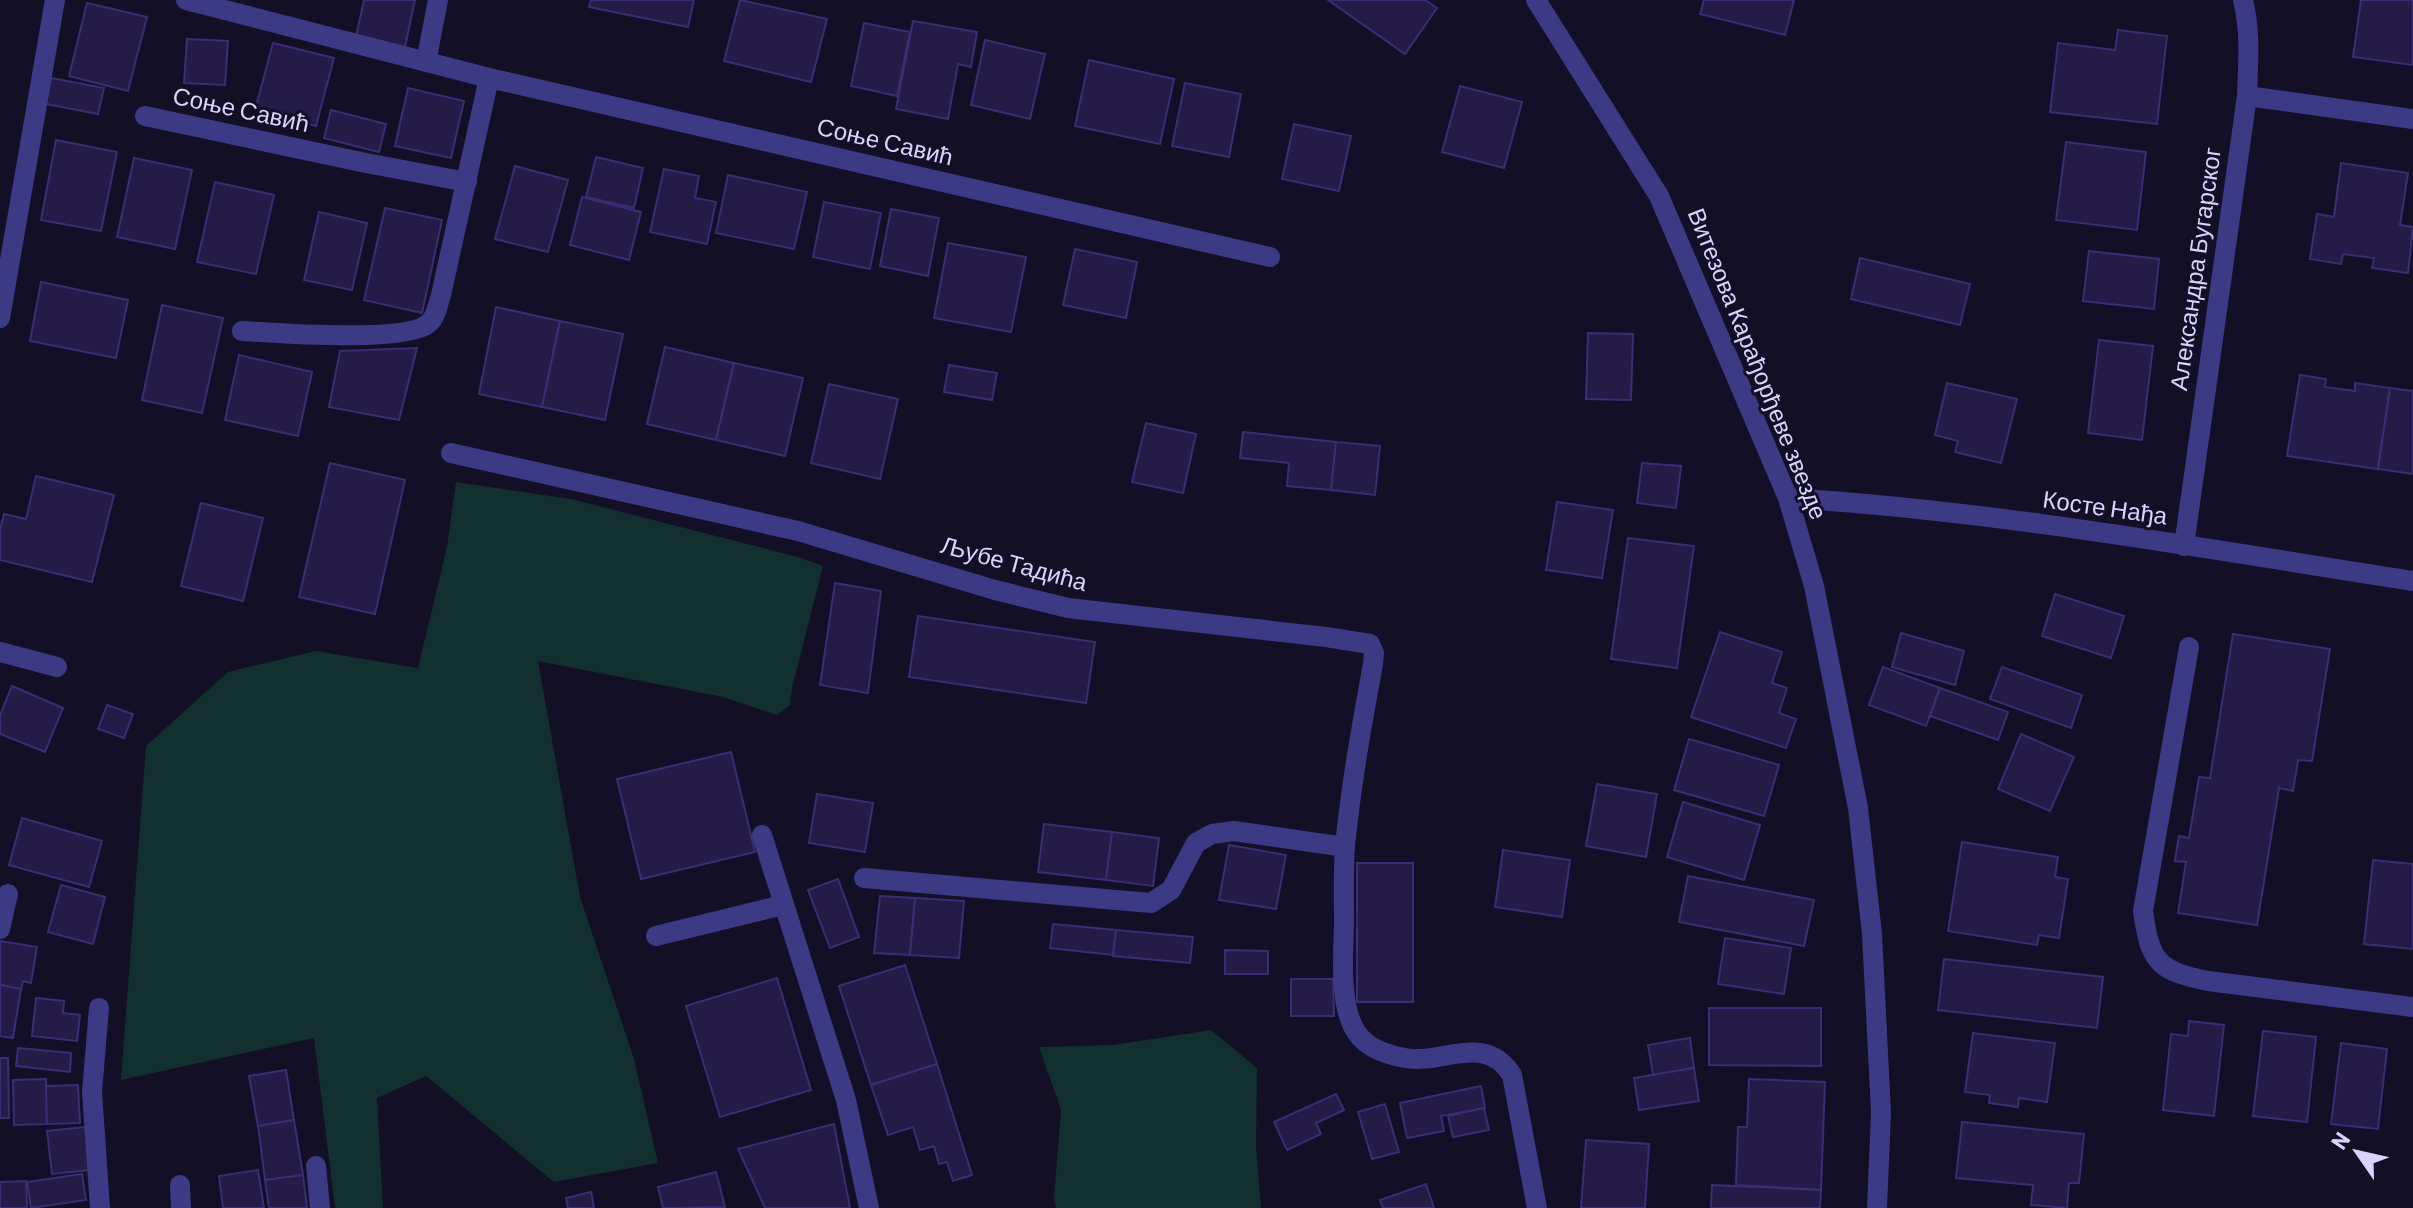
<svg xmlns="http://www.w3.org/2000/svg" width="2413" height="1208" font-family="Barlow,sans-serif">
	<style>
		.green { fill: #12302f }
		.building { fill: #241b47; stroke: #3b2d73; stroke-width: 2 }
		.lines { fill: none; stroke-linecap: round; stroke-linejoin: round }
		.minor { stroke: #3d3a85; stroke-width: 20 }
		.labels { text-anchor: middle; stroke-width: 6; stroke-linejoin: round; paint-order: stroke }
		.street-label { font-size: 24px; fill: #d9d4ff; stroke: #130f26 }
	</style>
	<rect width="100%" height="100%" fill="#130f26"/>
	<g class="green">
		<polygon points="456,482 571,499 798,557 823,566 792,688 790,705 777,715 723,697 538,661 580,897 634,1059 658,1163 554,1182 426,1076 377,1098 383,1208 335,1208 314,1038 121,1080 146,746 228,672 316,651 418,668 447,547"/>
		<polygon points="1211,1030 1257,1068 1256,1147 1261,1208 1056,1208 1054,1198 1061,1110 1039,1047 1114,1045"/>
	</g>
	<g class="building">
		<polygon points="364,0 415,0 405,47 356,36"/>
		<polygon points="591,0 694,0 688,27 589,7"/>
		<polygon points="740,0 827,19 811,82 724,61"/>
		<polygon points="1328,0 1425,0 1437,8 1405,54"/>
		<polygon points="1704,0 1794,0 1785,35 1700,14"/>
		<polygon points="2361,0 2413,0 2413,65 2353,57"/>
		<polygon points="87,3 147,17 128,91 69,76"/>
		<polygon points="913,21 977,32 971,67 958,64 948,119 896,109"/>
		<polygon points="864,23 910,32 897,96 851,86"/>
		<polygon points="2118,30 2167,36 2157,124 2050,112 2058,43 2115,50"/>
		<polygon points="187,39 228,41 225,85 184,83"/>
		<polygon points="985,40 1045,54 1030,119 971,105"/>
		<polygon points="273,43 334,58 316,126 255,110"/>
		<polygon points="1089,60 1174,79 1160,144 1075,126"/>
		<polygon points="51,78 104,88 98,114 46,104"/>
		<polygon points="1185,83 1241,94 1229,157 1172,146"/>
		<polygon points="1460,86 1522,102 1504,168 1442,152"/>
		<polygon points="408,88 464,101 451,158 395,146"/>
		<polygon points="331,110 386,124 379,152 324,138"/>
		<polygon points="1294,124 1351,136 1339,191 1282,179"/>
		<polygon points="56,140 117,152 101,231 41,220"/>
		<polygon points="2066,142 2146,152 2137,230 2056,220"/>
		<polygon points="596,157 643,168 634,208 586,197"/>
		<polygon points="134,158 192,170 175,249 117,237"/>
		<polygon points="2341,163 2408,173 2400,225 2413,227 2408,273 2372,268 2374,258 2343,254 2341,264 2310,259 2317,214 2334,217"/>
		<polygon points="515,166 568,180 548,252 495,239"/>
		<polygon points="664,169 699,176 695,198 716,202 707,244 650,232"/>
		<polygon points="728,175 807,192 794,249 716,233"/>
		<polygon points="215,182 274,195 256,274 197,262"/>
		<polygon points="582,197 641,212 629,260 570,245"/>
		<polygon points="824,202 881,213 870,269 813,257"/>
		<polygon points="385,208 442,220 422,313 364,300"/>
		<polygon points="891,209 939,218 928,276 880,266"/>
		<polygon points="319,212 367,223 352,290 304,280"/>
		<polygon points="948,243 1026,257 1011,332 934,318"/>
		<polygon points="1075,249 1137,262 1126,318 1063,305"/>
		<polygon points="2089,251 2159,259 2154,309 2083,301"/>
		<polygon points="1860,258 1970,284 1960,325 1851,299"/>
		<polygon points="41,282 128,300 116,358 30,341"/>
		<polygon points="162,305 223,318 202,413 142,400"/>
		<polygon points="496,307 560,321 542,407 479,394"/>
		<polygon points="560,321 623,334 605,420 542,407"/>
		<polygon points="1588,333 1633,334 1631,400 1586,399"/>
		<polygon points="2099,340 2153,346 2142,440 2088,433"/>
		<polygon points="665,347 734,363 716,440 647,424"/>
		<polygon points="417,348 399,420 329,407 340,351"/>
		<polygon points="239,355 312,372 298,436 225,420"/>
		<polygon points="734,363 803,378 785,456 716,440"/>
		<polygon points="949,365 997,373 992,400 944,392"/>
		<polygon points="2300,375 2326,379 2325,387 2355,391 2355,383 2390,388 2378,469 2287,456"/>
		<polygon points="1947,383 2017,399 2001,463 1955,452 1958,441 1935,435"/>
		<polygon points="829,384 898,399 880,479 811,463"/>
		<polygon points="2390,388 2413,391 2413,474 2378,469"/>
		<polygon points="1146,423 1196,434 1183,493 1132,482"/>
		<polygon points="1243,432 1336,442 1331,490 1287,486 1289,463 1240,458"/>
		<polygon points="1336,442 1380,446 1375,495 1331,490"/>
		<polygon points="330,463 405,480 375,614 299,597"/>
		<polygon points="1642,463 1681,466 1676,508 1637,503"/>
		<polygon points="36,476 114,495 92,582 0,560 0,530 4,514 26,519"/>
		<polygon points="1557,502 1613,510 1602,578 1546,570"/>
		<polygon points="201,503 263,518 243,601 181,586"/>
		<polygon points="1628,538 1694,546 1677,668 1611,659"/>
		<polygon points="835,583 881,591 868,693 820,685"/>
		<polygon points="2055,594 2124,616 2111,658 2042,636"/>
		<polygon points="918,616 1095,642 1086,703 909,677"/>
		<polygon points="1720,632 1782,652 1772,683 1787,688 1779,713 1796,719 1786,748 1691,717"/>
		<polygon points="1901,633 1964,651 1955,685 1892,667"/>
		<polygon points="2233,634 2330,649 2312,761 2298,760 2293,791 2279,788 2257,925 2178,913 2186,862 2175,861 2179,836 2189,838 2199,777 2210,778"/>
		<polygon points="1883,667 1940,688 1926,726 1869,705"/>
		<polygon points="2002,667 2082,695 2071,728 1990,699"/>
		<polygon points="12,686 63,708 45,752 0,734 0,715"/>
		<polygon points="1940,688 2008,712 1998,740 1930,716"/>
		<polygon points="107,705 133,714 124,738 98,729"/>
		<polygon points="2021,734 2074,757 2050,811 1998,789"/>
		<polygon points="1689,739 1779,765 1764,816 1674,790"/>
		<polygon points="731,752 755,852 641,879 617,779"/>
		<polygon points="1597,784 1657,794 1646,857 1586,846"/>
		<polygon points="817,794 873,803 865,852 809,843"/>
		<polygon points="1683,802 1760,825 1744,880 1667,857"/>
		<polygon points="22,818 102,841 89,887 9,865"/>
		<polygon points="1044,824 1112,832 1106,880 1038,872"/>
		<polygon points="1112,832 1159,838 1153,886 1106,880"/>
		<polygon points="1962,842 2058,857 2055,877 2068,879 2059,938 2039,935 2037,945 1948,931"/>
		<polygon points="1229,845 1286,855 1276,909 1219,900"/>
		<polygon points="1503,850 1570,860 1562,917 1495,907"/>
		<polygon points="2373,860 2413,864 2413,949 2364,944"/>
		<rect x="1357" y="863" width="56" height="139"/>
		<polygon points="1688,876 1814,900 1804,946 1679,922"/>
		<polygon points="838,879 859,937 830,948 808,890"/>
		<polygon points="61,885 105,897 93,944 48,932"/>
		<polygon points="880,896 915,898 910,955 874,953"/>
		<polygon points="915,898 964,901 959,958 910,955"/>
		<polygon points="1053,924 1116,930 1113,955 1050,948"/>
		<polygon points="1116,930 1193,937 1190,963 1113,956"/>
		<polygon points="1725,938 1791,948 1784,994 1718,984"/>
		<polygon points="0,941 37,947 31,983 23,981 21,989 0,985"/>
		<polygon points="1225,950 1268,951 1268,974 1225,974"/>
		<polygon points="1944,959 2103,977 2097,1028 1938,1010"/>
		<polygon points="905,965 937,1064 871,1085 839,986"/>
		<polygon points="777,978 811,1090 720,1117 686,1006"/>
		<polygon points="1291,979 1333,979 1334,1016 1291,1016"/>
		<polygon points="0,985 21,989 13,1038 0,1036"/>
		<polygon points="36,998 64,1001 63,1013 80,1015 77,1041 32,1036"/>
		<polygon points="1709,1008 1821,1008 1821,1066 1709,1065"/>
		<polygon points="2189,1021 2224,1025 2214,1116 2163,1110 2171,1034 2188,1036"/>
		<polygon points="2263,1031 2316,1037 2307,1122 2253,1116"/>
		<polygon points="1973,1033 2055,1043 2047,1102 2019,1098 2018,1107 1989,1103 1990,1095 1965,1092"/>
		<polygon points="1690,1038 1694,1068 1653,1075 1648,1045"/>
		<polygon points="2341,1043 2387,1049 2378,1129 2331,1124"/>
		<polygon points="18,1048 71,1053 70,1072 16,1066"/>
		<polygon points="0,1058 8,1058 9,1118 0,1118"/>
		<polygon points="937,1064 972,1175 953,1181 947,1162 939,1164 934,1146 920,1150 913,1127 888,1135 871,1085"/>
		<polygon points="1694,1068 1699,1101 1639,1110 1634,1078"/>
		<polygon points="286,1070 294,1120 258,1126 249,1076"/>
		<polygon points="46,1079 47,1124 14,1125 13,1080"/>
		<polygon points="1749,1079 1825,1082 1821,1190 1736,1185 1738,1127 1747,1127"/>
		<polygon points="78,1085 80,1123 47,1124 46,1086"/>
		<polygon points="1481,1086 1485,1108 1441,1116 1444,1131 1407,1138 1400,1103"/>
		<polygon points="1336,1094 1344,1110 1316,1123 1321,1134 1287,1150 1274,1122"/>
		<polygon points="1385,1104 1399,1152 1372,1159 1358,1112"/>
		<polygon points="1484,1108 1489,1130 1453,1137 1448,1116"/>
		<polygon points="294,1120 303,1175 265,1180 258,1126"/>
		<polygon points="1962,1122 2084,1134 2079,1183 2069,1183 2067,1208 2031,1205 2033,1185 1956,1178"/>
		<polygon points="834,1124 850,1208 765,1208 738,1149"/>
		<polygon points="85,1127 90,1170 52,1174 47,1131"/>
		<polygon points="1586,1140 1649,1144 1645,1208 1581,1208"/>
		<polygon points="258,1170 264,1208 223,1208 219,1176"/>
		<polygon points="716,1172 725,1207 663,1208 658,1187"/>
		<polygon points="82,1174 86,1200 31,1208 27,1182"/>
		<polygon points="303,1175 307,1208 269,1208 265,1180"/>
		<polygon points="26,1181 27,1208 0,1208 0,1182"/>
		<polygon points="1426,1184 1434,1208 1383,1208 1380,1200"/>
		<polygon points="1712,1185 1821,1190 1820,1208 1711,1208"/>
		<polygon points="591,1192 594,1208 568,1208 566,1198"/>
	</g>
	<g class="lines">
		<g class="minor">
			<polyline points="186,0 489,78 1270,257"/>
			<polyline points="1536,0 1659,196 1788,498 1814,586 1858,808 1872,934 1881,1113 1877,1208"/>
			<polyline points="426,62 438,0"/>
			<polyline points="2247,96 2413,119"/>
			<polyline points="145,116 366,163 467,182"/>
			<polyline points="0,318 55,0"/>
			<path d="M242,331C276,333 408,343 429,323C436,317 438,304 441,295L489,78"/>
			<path d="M451,453L798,531L995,590L1068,608L1326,637L1370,644L1374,653L1373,664C1362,724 1351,785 1345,846C1343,872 1344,899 1344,925C1343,956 1339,1008 1357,1033C1367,1048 1388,1055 1405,1058C1444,1065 1484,1032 1512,1075L1537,1208"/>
			<path d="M1788,498C1998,511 2206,549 2413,581"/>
			<path d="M2184,546L2247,96C2248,64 2251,32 2243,0"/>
			<path d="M2189,647L2143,911C2150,962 2158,971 2208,981L2413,1007"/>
			<polyline points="0,652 57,667"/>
			<polyline points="762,835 846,1100 869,1208"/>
			<polyline points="864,878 1151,903 1171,890 1196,843 1212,834 1234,831 1345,847"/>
			<polyline points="0,929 8,894"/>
			<polyline points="656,936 783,905"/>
			<polyline points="99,1008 92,1092 100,1208"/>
			<polyline points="316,1166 320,1208"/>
			<polyline points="180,1185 181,1208"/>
		</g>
	</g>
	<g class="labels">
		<g class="street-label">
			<text transform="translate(241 110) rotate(12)" y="8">Соње Савић</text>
			<text transform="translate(885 142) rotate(13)" y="8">Соње Савић</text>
			<text transform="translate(2196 269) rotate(-82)" y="8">Александра Бугарског</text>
			<text transform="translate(1757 364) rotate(68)" y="8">Витезова Карађорђеве звезде</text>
			<text transform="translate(2105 508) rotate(8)" y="8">Косте Нађа</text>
			<text transform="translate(1014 564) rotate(15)" y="8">Љубе Тадића</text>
		</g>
	</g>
	<g transform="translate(2357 1152) rotate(304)" stroke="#130f26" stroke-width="6" paint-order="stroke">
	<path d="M0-6L14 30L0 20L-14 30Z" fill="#d9d4ff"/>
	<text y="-12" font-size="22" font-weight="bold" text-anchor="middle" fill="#d9d4ff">N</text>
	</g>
</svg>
